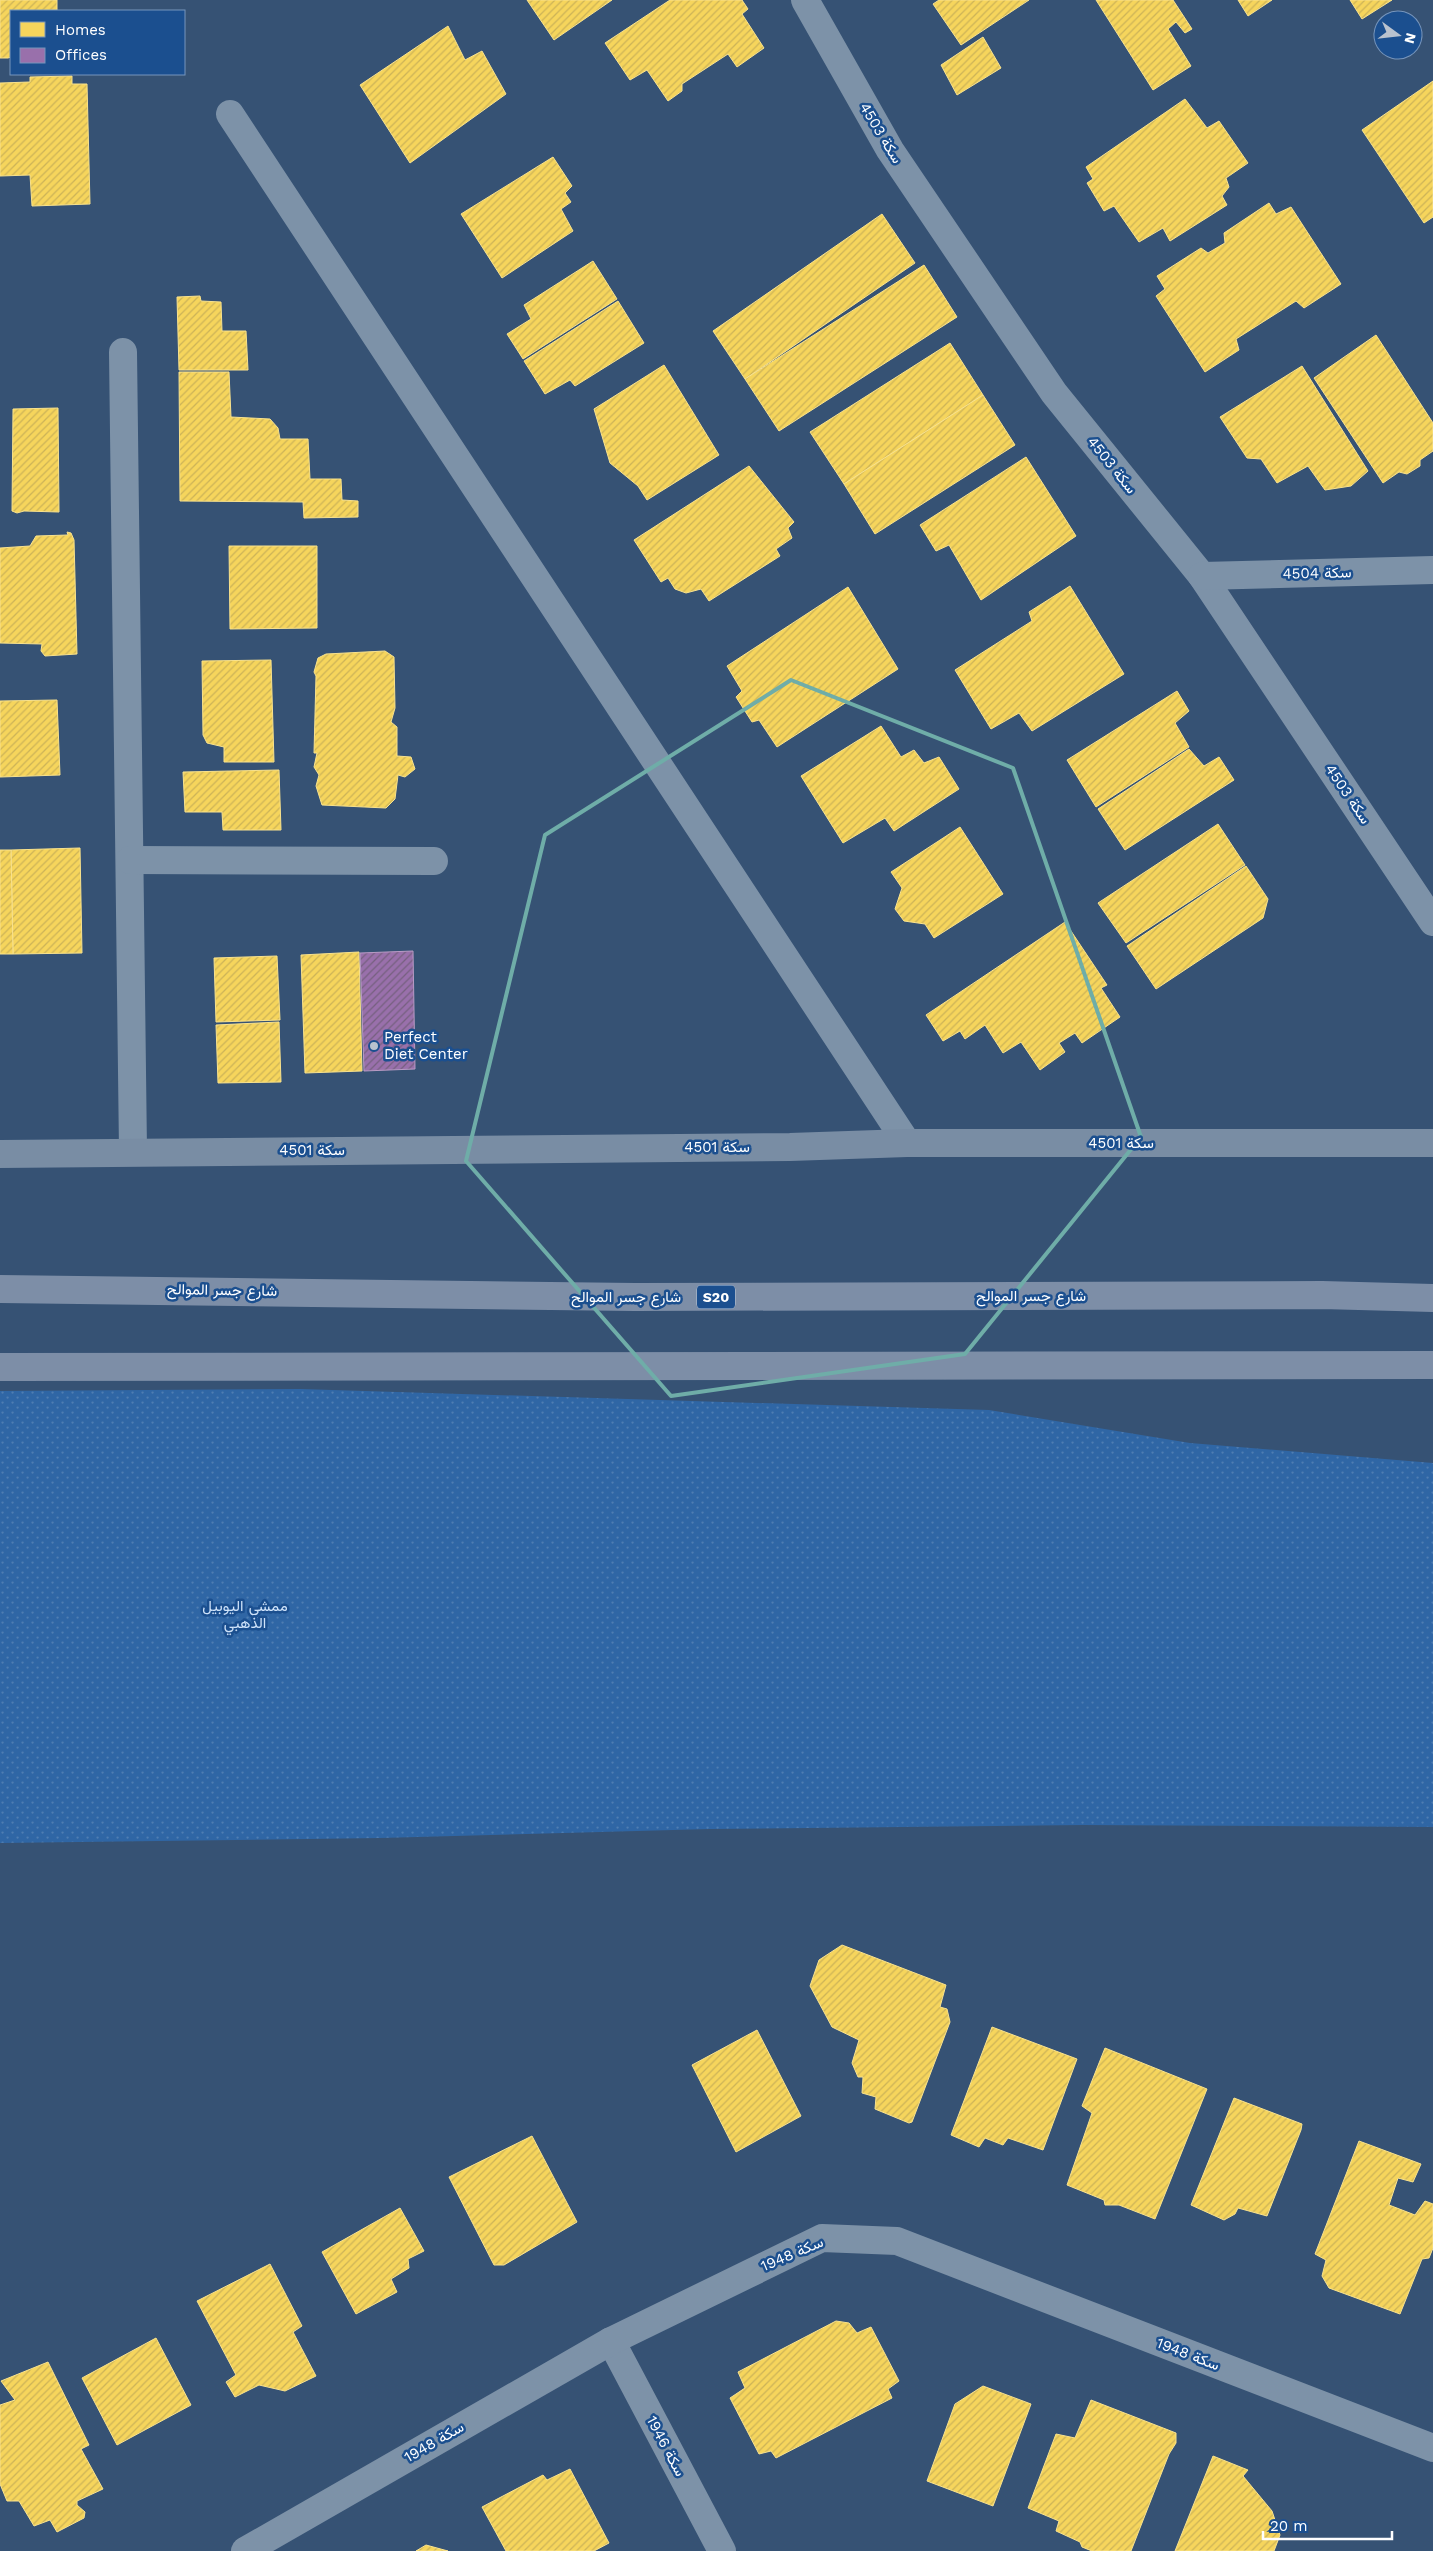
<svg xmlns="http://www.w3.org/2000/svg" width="1433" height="2551" font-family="'Work Sans',Vazirmatn,sans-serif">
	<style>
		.park { fill: url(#park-dots) }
		.homes { fill: url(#homes-hatch); stroke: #f9e28d }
		.offices { fill: url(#offices-hatch); stroke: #b89bc4 }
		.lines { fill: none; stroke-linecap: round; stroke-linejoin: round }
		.street { stroke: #7d92a8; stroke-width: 28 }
		.secondary { stroke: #798da4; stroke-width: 28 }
		.primary { stroke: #7d8ea7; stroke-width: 28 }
		.marked { fill: none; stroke: #6fada8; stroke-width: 4; stroke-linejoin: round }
		.poi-dot { fill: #b9c2ce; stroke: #1b4f8f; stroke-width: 2 }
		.labels { text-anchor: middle; stroke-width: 5; stroke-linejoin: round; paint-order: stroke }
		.shield { fill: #1b4f8f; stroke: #bbcadd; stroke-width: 1 }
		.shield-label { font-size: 14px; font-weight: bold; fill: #fff }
		.street-label { font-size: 15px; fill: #fff; stroke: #1b4f8f }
		.poi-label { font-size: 15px; fill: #fff; stroke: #1b4f8f; text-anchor: start }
		.park-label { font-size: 15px; fill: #cfe3fa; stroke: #1b4f8f }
	</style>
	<defs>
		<pattern id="park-dots" width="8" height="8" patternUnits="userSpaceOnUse" patternTransform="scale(1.25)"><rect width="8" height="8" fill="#2f66a5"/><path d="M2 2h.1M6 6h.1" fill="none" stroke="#4e7db2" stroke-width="1.8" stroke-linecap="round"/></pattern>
		<pattern id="homes-hatch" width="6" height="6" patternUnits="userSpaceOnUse" patternTransform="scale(1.25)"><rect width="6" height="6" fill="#f6d55c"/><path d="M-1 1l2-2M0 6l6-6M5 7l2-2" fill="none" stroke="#ccb358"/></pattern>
		<pattern id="offices-hatch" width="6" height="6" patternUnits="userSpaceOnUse" patternTransform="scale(1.25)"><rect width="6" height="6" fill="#9970ab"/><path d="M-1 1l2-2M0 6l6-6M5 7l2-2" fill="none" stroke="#766080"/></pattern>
	</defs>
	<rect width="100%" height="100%" fill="#365274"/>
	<polygon class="park" points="300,1389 989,1410 1190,1443 1433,1463 1433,1827 1083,1825 710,1829 380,1838 0,1843 0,1391"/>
	<g class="homes">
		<polygon points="0,0 57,0 57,10 11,11 11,57 8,58 0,58"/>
		<polygon points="527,0 612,0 554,40"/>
		<polygon points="670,0 742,0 748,9 742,14 764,48 737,67 728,54 682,84 682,91 668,101 647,70 630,80 605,43"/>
		<polygon points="939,0 1029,0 961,45 933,4"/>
		<polygon points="1096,0 1173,0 1192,29 1185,33 1176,22 1168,29 1191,66 1153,90"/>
		<polygon points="1238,0 1272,0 1248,16"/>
		<polygon points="1350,0 1392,0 1362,19"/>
		<polygon points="448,26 465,60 482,51 506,94 410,163 360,85"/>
		<polygon points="983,37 1001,68 957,95 941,65"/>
		<polygon points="72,76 72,84 87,84 90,204 32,206 30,175 0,176 0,83 30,82 30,77"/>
		<polygon points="1433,81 1433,217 1424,223 1362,130"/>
		<polygon points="1185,99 1207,128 1219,121 1248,163 1226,178 1229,187 1222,196 1227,205 1170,241 1163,228 1139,242 1114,206 1104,211 1087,183 1093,179 1086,167"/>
		<polygon points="553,157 572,186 565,193 571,202 561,209 573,231 502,278 461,214"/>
		<polygon points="1269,203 1276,214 1291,207 1341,284 1304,308 1296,301 1236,339 1239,350 1205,372 1156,296 1165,289 1157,276 1201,248 1208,253 1225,243 1224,233"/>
		<polygon points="882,214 915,263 745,379 713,331"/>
		<polygon points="593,261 617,299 523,359 507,334 531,319 524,305"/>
		<polygon points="924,265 957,317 779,431 745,379"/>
		<polygon points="200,296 201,301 221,302 222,331 246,331 248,370 179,370 177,297"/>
		<polygon points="618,301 644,343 575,386 570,380 545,394 524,361"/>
		<polygon points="1376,335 1433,423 1433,451 1420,460 1420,466 1407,474 1399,472 1383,483 1314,378"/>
		<polygon points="950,343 983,395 844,484 810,432"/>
		<polygon points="664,365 719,455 647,500 638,486 610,463 594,409"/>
		<polygon points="1302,366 1368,471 1351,486 1325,490 1308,466 1277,483 1261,459 1247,458 1220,417"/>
		<polygon points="179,372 229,372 231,417 270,419 278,428 280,439 308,439 310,479 341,479 342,500 358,501 358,517 304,518 303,502 180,501"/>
		<polygon points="983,395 1015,445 875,534 844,484"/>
		<polygon points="58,408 59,512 24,511 17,513 12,511 13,409"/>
		<polygon points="1026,457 1076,536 981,600 949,545 936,551 920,525"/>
		<polygon points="749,466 794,522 788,528 792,538 776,549 780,556 709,601 701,589 686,593 675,589 668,578 661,582 634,540"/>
		<polygon points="67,532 71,533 74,540 77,654 45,656 41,651 42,644 0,643 0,548 30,546 36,536 68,535"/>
		<polygon points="229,546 317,546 317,628 230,629"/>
		<polygon points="1070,586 1124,674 1032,731 1019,713 991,729 955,670 1032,621 1029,612"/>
		<polygon points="848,587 898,669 777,747 759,720 752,722 736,697 742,691 727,666"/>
		<polygon points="385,651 394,657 395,708 391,722 397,727 397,756 411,757 415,769 405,777 398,775 395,799 386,808 322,805 316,786 319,775 314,767 317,753 314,753 316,676 314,672 318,658 326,654"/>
		<polygon points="271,660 274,762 224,762 224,747 207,743 203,735 202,661"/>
		<polygon points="1177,691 1189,711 1175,723 1189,747 1096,807 1067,760"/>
		<polygon points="57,700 60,775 0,777 0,701"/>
		<polygon points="881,726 901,757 914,750 924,763 939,757 959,789 894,831 885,818 843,843 801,776"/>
		<polygon points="1189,749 1204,766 1219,757 1234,780 1125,850 1098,809"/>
		<polygon points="279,770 281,830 223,830 222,812 185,812 183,772"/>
		<polygon points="1218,824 1245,865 1126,943 1098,903"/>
		<polygon points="960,827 1003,894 934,938 925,924 904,921 895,909 902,888 891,872"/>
		<polygon points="80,848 82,953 13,954 11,850"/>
		<polygon points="0,850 11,850 13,954 0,954"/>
		<polygon points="1246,866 1268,899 1263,918 1156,989 1127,946"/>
		<polygon points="1065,922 1107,985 1101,988 1120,1017 1082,1043 1075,1033 1059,1043 1065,1052 1040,1070 1021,1042 1003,1053 985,1025 965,1039 960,1031 943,1041 926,1015"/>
		<polygon points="359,952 362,1071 305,1073 301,955"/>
		<polygon points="277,956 280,1020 216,1022 214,958"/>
		<polygon points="279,1022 281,1082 218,1083 216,1025"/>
		<polygon points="842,1945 946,1985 940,2007 947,2009 950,2022 912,2122 909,2123 875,2109 876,2097 862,2093 863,2077 858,2077 852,2063 859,2040 832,2027 810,1986 819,1960"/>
		<polygon points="992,2027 1077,2059 1043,2150 1008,2138 1003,2145 985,2138 979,2147 951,2135"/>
		<polygon points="757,2030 801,2116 736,2152 692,2065"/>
		<polygon points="1105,2048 1207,2089 1155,2219 1119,2205 1105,2205 1104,2200 1067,2185 1092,2113 1082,2106"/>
		<polygon points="1234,2098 1302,2124 1301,2130 1267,2216 1238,2208 1235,2214 1224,2220 1191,2205"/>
		<polygon points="532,2136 577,2222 504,2265 494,2265 449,2177"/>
		<polygon points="1359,2141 1421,2164 1413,2182 1398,2178 1389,2205 1415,2215 1425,2201 1433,2204 1433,2248 1429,2258 1422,2259 1400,2314 1329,2288 1322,2276 1326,2260 1315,2254"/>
		<polygon points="400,2208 424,2251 408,2259 409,2268 391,2279 397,2292 356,2314 322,2252"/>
		<polygon points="270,2264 302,2326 293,2332 316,2376 285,2391 259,2385 235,2397 226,2382 236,2375 197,2301"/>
		<polygon points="836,2321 849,2323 857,2333 871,2327 899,2381 888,2389 892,2398 776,2458 771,2451 759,2454 730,2398 745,2388 738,2372"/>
		<polygon points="156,2338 191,2405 117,2445 82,2378"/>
		<polygon points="48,2362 89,2445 81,2449 103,2489 77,2501 77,2505 85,2512 84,2518 57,2532 50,2520 34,2526 19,2501 7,2501 0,2484 0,2405 15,2400 1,2381"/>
		<polygon points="983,2386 1031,2404 993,2506 927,2481 955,2404"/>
		<polygon points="1091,2400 1176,2433 1176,2443 1169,2454 1131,2551 1092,2551 1082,2547 1080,2542 1056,2531 1059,2521 1028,2508 1056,2434 1075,2438"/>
		<polygon points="1213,2456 1248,2470 1243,2476 1272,2511 1280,2535 1274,2551 1175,2551"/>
		<polygon points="570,2469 609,2543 594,2551 506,2551 482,2507 543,2475 547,2480"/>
		<polygon points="426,2545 448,2551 416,2551"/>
	</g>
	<polygon class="offices" points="413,951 415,1069 364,1071 360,953"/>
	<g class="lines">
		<g class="street">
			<polyline points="805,0 890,150 1054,393 1202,576 1433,922"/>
			<polyline points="230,114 907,1143"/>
			<polyline points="123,352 133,1151"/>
			<polyline points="1202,576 1433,570"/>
			<polyline points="130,860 434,861"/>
			<polyline points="611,2341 722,2551"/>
			<polyline points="245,2551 611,2341 822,2238 897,2241 1433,2448"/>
		</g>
		<polyline class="secondary" points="0,1154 790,1147 907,1143 1433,1143"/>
		<g class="primary">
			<polyline points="0,1289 635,1297 1322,1295 1433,1298"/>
			<polyline points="0,1367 1433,1365"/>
		</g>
	</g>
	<path class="marked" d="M791,680L1013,768L1141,1137L965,1354L671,1396L466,1161L545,835Z"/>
	<circle class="poi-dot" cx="374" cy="1046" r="5"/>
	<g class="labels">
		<rect class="shield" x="697" y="1285.5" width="38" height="23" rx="4"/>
		<g class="shield-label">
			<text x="716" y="1302">S20</text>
		</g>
		<g class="street-label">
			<text transform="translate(881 133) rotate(59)" y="5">سكة 4503</text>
			<text transform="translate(1112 465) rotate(51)" y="5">سكة 4503</text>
			<text transform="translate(1317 573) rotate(-1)" y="5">سكة 4504</text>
			<text transform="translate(1348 794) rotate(56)" y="5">سكة 4503</text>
			<text x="1121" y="1148">سكة 4501</text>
			<text x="717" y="1152">سكة 4501</text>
			<text x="312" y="1155">سكة 4501</text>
			<text transform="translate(222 1290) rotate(1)" y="5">شارع جسر الموالح</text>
			<text x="1031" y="1301">شارع جسر الموالح</text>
			<text x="626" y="1302">شارع جسر الموالح</text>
			<text transform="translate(792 2254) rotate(-23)" y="5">سكة 1948</text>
			<text transform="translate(1188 2354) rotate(21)" y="5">سكة 1948</text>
			<text transform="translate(434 2442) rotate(-30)" y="5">سكة 1948</text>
			<text transform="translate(666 2446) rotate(62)" y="5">سكة 1946</text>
		</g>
		<g class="poi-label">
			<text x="384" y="1042">Perfect<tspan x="384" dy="17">Diet Center</tspan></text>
		</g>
		<g class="park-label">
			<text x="245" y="1611">ممشى اليوبيل<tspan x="245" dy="17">الذهبي</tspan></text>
		</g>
	</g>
	<rect x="10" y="10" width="175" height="65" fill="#1b4f8f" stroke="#7695bc"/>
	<rect x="20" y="22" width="25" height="15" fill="#f6d55c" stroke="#7695bc"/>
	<text x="55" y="35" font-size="15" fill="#ffffff">Homes</text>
	<rect x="20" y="48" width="25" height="15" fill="#9970ab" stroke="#7695bc"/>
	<text x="55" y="60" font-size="15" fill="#ffffff">Offices</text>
	<g transform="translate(1398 35) rotate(105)"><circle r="24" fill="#1b4f8f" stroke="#7695bc"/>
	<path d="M0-4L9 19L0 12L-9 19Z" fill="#b9c2ce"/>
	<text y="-8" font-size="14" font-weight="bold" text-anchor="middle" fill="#ffffff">N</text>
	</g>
	<path d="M1263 2531v8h129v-8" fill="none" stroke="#ffffff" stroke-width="2.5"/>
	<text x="1270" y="2531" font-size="15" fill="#ffffff" stroke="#1b4f8f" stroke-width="4" paint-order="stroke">20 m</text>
</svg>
